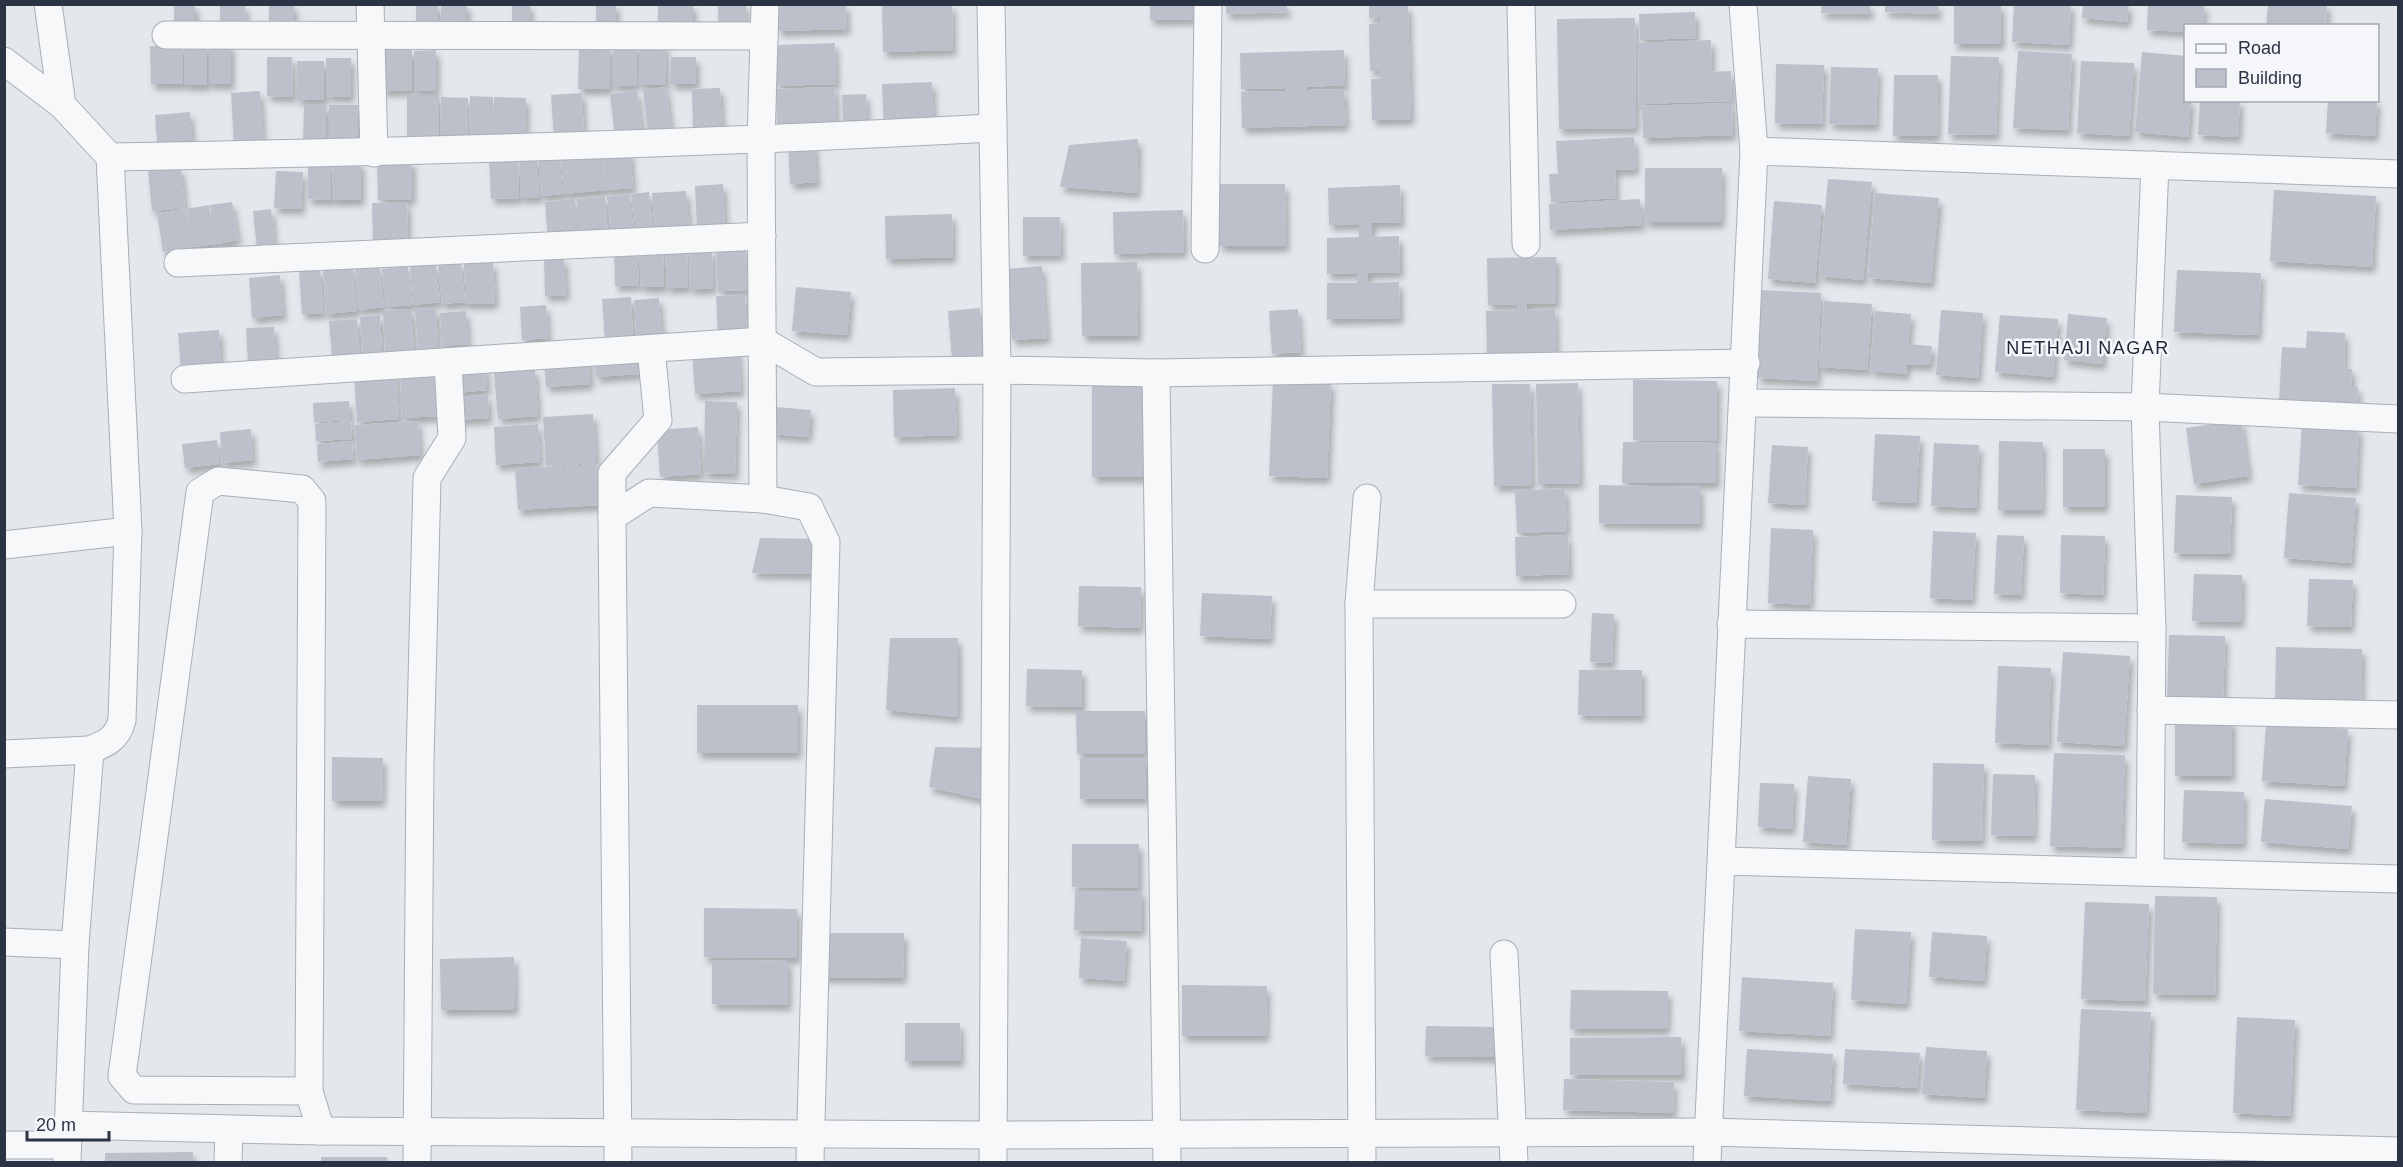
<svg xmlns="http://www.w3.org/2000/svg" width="2403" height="1167" font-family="Helvetica,sans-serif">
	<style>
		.building { fill: #bbc0ca; filter: url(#shadow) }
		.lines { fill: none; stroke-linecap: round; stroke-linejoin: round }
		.minor-casing { stroke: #a9aeb7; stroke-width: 29 }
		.minor { stroke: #f7f8fa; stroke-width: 27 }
		.labels { text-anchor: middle; stroke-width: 5; stroke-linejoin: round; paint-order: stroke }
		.neighbourhood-label { font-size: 18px; letter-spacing: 1.5px; fill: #1d2536; stroke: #f4f6f9 }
	</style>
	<defs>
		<filter id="shadow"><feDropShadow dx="3.5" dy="6" stdDeviation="3" flood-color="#0004"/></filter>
	</defs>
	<rect width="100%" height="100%" fill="#e4e7ec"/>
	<g class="building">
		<rect x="174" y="4" width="21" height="21"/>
		<polygon points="220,4 245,4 246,26 220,26"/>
		<rect x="269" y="4" width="25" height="26"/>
		<polygon points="416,4 438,4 438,31 416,32"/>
		<polygon points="441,4 467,4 467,33 440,33"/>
		<rect x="512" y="4" width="18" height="28"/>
		<rect x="596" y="4" width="20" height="26"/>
		<rect x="658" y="4" width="35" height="20"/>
		<polygon points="718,4 746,4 745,26 718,25"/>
		<polygon points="777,4 846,4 847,29 778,31"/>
		<polygon points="882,4 952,4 953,50 883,52"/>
		<polygon points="1150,4 1196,4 1196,19 1150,20"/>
		<polygon points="1226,4 1287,4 1287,12 1226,14"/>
		<polygon points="1822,4 1870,4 1870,14 1821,13"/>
		<polygon points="1885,4 1938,4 1938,14 1885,12"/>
		<rect x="1954" y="4" width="47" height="40"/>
		<polygon points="2014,4 2071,4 2069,45 2012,42"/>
		<polygon points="2083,4 2129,4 2127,22 2082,18"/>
		<polygon points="2148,4 2204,4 2203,26 2186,26 2186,32 2147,30"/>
		<polygon points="2268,4 2327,4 2326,26 2266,26"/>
		<polygon points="1369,5 1408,5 1411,119 1372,120 1371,79 1380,79 1379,71 1370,71 1369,24 1380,23 1380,17 1369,18"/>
		<polygon points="1695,12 1696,38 1640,40 1639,14"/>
		<polygon points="1635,18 1636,128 1559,129 1557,19"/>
		<polygon points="1711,40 1712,71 1659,74 1731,71 1732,101 1639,104 1638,43"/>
		<polygon points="639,43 665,43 666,85 639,85"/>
		<polygon points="835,43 836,84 776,86 775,45"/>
		<rect x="209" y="44" width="22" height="40"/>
		<rect x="184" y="45" width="23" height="40"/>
		<polygon points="613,45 637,45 636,86 613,86"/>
		<polygon points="150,46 183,46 183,84 151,84"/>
		<polygon points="579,46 610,46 610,89 578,89"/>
		<polygon points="382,50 412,50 412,90 382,91"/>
		<polygon points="436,50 436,91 414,91 414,51"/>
		<polygon points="1344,50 1345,85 1307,87 1307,90 1344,89 1346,125 1242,128 1241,92 1285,91 1285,88 1241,89 1240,53"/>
		<polygon points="2018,51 2072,54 2068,130 2013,128"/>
		<polygon points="2142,52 2186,56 2186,100 2191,100 2188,137 2135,132"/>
		<polygon points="1951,56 1999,57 1996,135 1948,134"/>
		<polygon points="267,57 292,57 293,97 267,96"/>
		<rect x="671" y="57" width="25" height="27"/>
		<polygon points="326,58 351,58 351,97 326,96"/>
		<rect x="297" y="61" width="27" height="39"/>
		<polygon points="2081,61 2134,63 2129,136 2077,133"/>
		<polygon points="1776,64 1824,65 1822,124 1775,123"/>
		<polygon points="1831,67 1878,68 1876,125 1829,124"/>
		<polygon points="1894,75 1938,75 1937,136 1893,136"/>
		<polygon points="932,82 934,129 884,131 882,84"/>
		<polygon points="666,87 671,130 648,133 643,90"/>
		<polygon points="835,87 836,128 777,131 776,89"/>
		<polygon points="720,88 722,127 693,128 692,89"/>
		<polygon points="260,91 263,145 234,147 231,93"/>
		<polygon points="637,91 642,134 615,137 610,94"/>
		<polygon points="582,93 584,139 554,140 551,95"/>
		<polygon points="866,94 867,119 843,120 842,95"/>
		<rect x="407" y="95" width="32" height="47"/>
		<polygon points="470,96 493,97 492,139 469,138"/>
		<polygon points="441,97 468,98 467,142 440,141"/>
		<polygon points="494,97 526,98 525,140 493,139"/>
		<polygon points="2200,100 2240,100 2238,137 2198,135"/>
		<polygon points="2328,100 2377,100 2375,136 2326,133"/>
		<polygon points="1732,103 1733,135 1643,138 1642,106"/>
		<polygon points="304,105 326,105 326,144 303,144"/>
		<rect x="329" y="105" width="29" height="39"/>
		<polygon points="190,112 193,150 158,153 155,115"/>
		<polygon points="1634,137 1636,169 1615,170 1616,198 1551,202 1549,174 1578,172 1558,173 1556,141"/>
		<polygon points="1138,139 1137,193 1060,187 1069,145"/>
		<polygon points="814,143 817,182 790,184 788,145"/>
		<polygon points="630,151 633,188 606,190 603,153"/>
		<polygon points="602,153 605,190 564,194 561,156"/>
		<polygon points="559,154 563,194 541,196 538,156"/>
		<polygon points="537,156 539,197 521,198 519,157"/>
		<polygon points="518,157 519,198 491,199 489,158"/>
		<polygon points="308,161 331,161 331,200 308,199"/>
		<polygon points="377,161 412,161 412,199 378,200"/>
		<polygon points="333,162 361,162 361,200 332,200"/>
		<polygon points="181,168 185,208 152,211 148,171"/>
		<polygon points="1645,168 1722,168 1721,222 1645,222"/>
		<polygon points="276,171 303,172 301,209 274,208"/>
		<polygon points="1828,179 1872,182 1863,280 1819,276"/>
		<polygon points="723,184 725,227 697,228 695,186"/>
		<polygon points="1219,184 1285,184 1286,246 1219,246"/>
		<polygon points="1400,185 1401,222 1372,223 1372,237 1399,236 1400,272 1368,273 1368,283 1399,282 1400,318 1327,319 1327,283 1357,283 1358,273 1327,274 1327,238 1359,237 1359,224 1329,225 1328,188"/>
		<polygon points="2274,190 2376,196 2372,267 2270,261"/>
		<polygon points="686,191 689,229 655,232 652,193"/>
		<polygon points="649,192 653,230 635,232 631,194"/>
		<polygon points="1875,193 1939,198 1931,283 1868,278"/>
		<polygon points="630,194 633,231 611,233 607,197"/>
		<polygon points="605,197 608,234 581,236 577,199"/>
		<polygon points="575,199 579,236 548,239 545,202"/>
		<polygon points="1640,199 1642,225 1550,230 1549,204"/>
		<polygon points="1774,201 1822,205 1815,283 1768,279"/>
		<polygon points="232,202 238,240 216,244 210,205"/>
		<polygon points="407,202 408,245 373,246 372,203"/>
		<polygon points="209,205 215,244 192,247 186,209"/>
		<polygon points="185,209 191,247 163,252 157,213"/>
		<polygon points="271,209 275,247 257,248 253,211"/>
		<polygon points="1183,210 1184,252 1114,254 1113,212"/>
		<polygon points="952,214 953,257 886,259 885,216"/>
		<polygon points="1023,217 1060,217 1061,255 1023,256"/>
		<polygon points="663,246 664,287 641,287 639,248"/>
		<polygon points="746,247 748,290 718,291 716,249"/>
		<polygon points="637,248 639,285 615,286 614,249"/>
		<polygon points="665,248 687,248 688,287 667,288"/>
		<polygon points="712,249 713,288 690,289 689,250"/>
		<polygon points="1556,257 1556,303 1527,304 1527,310 1555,309 1556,355 1487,357 1486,311 1517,310 1518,304 1488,305 1487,258"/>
		<polygon points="564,258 566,295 545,296 544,259"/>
		<polygon points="461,262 465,302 442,304 438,264"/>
		<polygon points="493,262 495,303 466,304 464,264"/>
		<polygon points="1137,262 1138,336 1082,336 1081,263"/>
		<polygon points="436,264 440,302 413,305 410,267"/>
		<polygon points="379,265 384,307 359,310 355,268"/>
		<polygon points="353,266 357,311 326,314 323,269"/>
		<polygon points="408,266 412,305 386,307 382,269"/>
		<polygon points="1042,266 1047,338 1012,340 1006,269"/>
		<polygon points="320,269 323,313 302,314 299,270"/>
		<polygon points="2177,270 2261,273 2258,335 2174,332"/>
		<polygon points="280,275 283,315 252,318 249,278"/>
		<polygon points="796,287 851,292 847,335 792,331"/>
		<polygon points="1761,290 1821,293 1817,381 1757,378"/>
		<polygon points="745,295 747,336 718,338 716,296"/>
		<polygon points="631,297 633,339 605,341 602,299"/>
		<polygon points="659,298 662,339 637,340 634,300"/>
		<polygon points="1824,301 1872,304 1867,370 1819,367"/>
		<polygon points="546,305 548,338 522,340 520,307"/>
		<polygon points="436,308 438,348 418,349 415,309"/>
		<polygon points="980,308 984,356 952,359 948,311"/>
		<polygon points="411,309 414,351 385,353 383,310"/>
		<polygon points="1298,309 1301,352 1272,354 1269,311"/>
		<polygon points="1941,310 1983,313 1978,378 1936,375"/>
		<polygon points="466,311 468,344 442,346 440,313"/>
		<polygon points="1875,311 1911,314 1908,344 1932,346 1930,365 1907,364 1906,374 1870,371"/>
		<polygon points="2068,314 2107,318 2102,364 2064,360"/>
		<polygon points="380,315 382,353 362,354 360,317"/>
		<polygon points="2000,315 2058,319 2053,377 1995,372"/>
		<polygon points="357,319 360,356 332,358 329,321"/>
		<polygon points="274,327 276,362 248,363 246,328"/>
		<polygon points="219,330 221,368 181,371 178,333"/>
		<polygon points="2307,331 2345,333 2344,368 2352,369 2351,387 2358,387 2357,405 2279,401 2282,347 2306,348"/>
		<polygon points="738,348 741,391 695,394 692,351"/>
		<polygon points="638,352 639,374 596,377 594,355"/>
		<polygon points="589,357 590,384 546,387 544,360"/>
		<polygon points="486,366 487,390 456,393 454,368"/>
		<polygon points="435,368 438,416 402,418 400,371"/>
		<polygon points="535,369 538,416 498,419 494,372"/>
		<polygon points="396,371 399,419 357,422 354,374"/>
		<rect x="1092" y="380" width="60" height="97"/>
		<polygon points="1633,380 1717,381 1717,441 1633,440"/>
		<polygon points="1273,381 1331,382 1327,478 1269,476"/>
		<polygon points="1578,383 1580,483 1538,484 1536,384"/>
		<polygon points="1492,384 1530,384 1532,485 1494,486"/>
		<polygon points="955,388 957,435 894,437 893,390"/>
		<polygon points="488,395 489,418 456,420 455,397"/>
		<polygon points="349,401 350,420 314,422 313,403"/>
		<polygon points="705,401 737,402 735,474 704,473"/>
		<polygon points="775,407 811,410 808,437 772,434"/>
		<polygon points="593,414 596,463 546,466 543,417"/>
		<polygon points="2241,420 2249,476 2194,484 2186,428"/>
		<polygon points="351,421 352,439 316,441 315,424"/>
		<polygon points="418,421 420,455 357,460 354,425"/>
		<polygon points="538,424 540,462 496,465 494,427"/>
		<polygon points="2302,424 2359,427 2356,488 2298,485"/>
		<polygon points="698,427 701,474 660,477 657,430"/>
		<polygon points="251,429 253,460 222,463 220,432"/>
		<polygon points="1875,434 1920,436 1916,503 1872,501"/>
		<polygon points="217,440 219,464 185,468 182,444"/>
		<polygon points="352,441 353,459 318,462 317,444"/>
		<polygon points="1999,441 2043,442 2042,510 1998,510"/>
		<polygon points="1623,442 1716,443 1716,483 1622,483"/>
		<polygon points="1934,443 1979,445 1976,508 1931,506"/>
		<polygon points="1772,445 1808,447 1805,505 1768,503"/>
		<rect x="2063" y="449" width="42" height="58"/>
		<polygon points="597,464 599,505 518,510 515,469"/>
		<polygon points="1599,485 1700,487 1700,524 1599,523"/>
		<polygon points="1565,488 1567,531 1517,533 1515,491"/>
		<polygon points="2289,493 2356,498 2351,563 2284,558"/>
		<polygon points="2176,495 2232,497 2230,554 2174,553"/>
		<polygon points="1771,528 1813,530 1810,605 1768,603"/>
		<polygon points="1933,531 1976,533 1972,600 1930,598"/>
		<polygon points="1568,535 1569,574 1516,576 1515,537"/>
		<polygon points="1997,535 2024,536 2021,595 1994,594"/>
		<polygon points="2061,535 2105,536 2103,595 2060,593"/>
		<polygon points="760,538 824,539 810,574 752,573"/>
		<polygon points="2194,574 2242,575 2241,622 2192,621"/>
		<polygon points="2309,579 2353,580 2351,627 2307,626"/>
		<polygon points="1079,586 1141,587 1140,628 1078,626"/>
		<polygon points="1202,593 1272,596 1270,639 1200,636"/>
		<polygon points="1592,613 1614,614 1612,663 1590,662"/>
		<polygon points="2169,635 2225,636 2223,700 2167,699"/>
		<polygon points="890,638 958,638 958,717 886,710"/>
		<polygon points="2276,647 2362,649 2361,708 2275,706"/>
		<polygon points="2063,652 2130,656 2124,746 2057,742"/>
		<polygon points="1998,666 2051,668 2048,745 1995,743"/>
		<polygon points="1027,669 1082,670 1082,707 1026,706"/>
		<polygon points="1579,670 1642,670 1642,716 1578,715"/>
		<rect x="697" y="705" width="101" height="48"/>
		<polygon points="1076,711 1145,711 1145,754 1077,754"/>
		<rect x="2175" y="720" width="57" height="56"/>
		<polygon points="2266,724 2348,729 2344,786 2262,781"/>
		<polygon points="935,747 995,748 995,802 929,787"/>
		<polygon points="2054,753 2125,755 2121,848 2050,846"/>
		<polygon points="332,757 383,758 382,801 332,801"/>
		<rect x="1080" y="758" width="66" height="41"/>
		<polygon points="1933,763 1984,764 1982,841 1932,840"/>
		<polygon points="1993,774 2035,775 2034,836 1991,835"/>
		<polygon points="1808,776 1851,779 1846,845 1803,842"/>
		<polygon points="1760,783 1794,784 1792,829 1758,827"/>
		<polygon points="2184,790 2244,792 2243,844 2182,842"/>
		<polygon points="2265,799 2352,806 2348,849 2261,842"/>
		<polygon points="1072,844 1139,844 1139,888 1072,887"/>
		<polygon points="1075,891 1142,891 1142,931 1074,930"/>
		<polygon points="2155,896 2217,897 2215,995 2153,994"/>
		<polygon points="2085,902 2149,904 2145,1001 2081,999"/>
		<polygon points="704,908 797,909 797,958 704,957"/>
		<polygon points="1855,929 1911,932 1906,1004 1851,1000"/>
		<polygon points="1932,932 1987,936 1984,981 1929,977"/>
		<polygon points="821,933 904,933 903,978 821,977"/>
		<polygon points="1081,938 1127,941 1124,981 1079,978"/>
		<polygon points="514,957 515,1009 441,1010 440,959"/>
		<polygon points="712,960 788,961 788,1005 712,1004"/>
		<polygon points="1742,977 1833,983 1830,1036 1739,1031"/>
		<polygon points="1182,985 1267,986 1266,1036 1182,1036"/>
		<polygon points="1571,990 1668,991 1667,1029 1570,1029"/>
		<polygon points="2081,1009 2151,1012 2146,1113 2076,1110"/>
		<polygon points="2237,1017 2295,1020 2290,1116 2233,1113"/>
		<polygon points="905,1023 960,1023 961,1061 905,1061"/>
		<polygon points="1426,1026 1497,1027 1497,1057 1425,1056"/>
		<polygon points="1681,1037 1682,1075 1570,1075 1570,1038"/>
		<polygon points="1926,1047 1987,1051 1984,1098 1922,1094"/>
		<polygon points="1747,1049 1833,1054 1830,1101 1744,1096"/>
		<polygon points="1845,1049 1920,1053 1917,1088 1843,1084"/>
		<polygon points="1564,1079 1674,1082 1673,1113 1563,1110"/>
		<polygon points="193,1152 193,1162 105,1162 105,1153"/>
		<polygon points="321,1157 387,1157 388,1162 321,1162"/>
	</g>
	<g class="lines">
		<g class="minor-casing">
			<g id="minor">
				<path d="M48,4L62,105L110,157L128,531L122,720C117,739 107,743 90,750L75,945L67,1162"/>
				<polyline points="370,4 374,153"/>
				<polyline points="991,4 997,370 993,1162"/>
				<polyline points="1521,4 1526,244"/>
				<polyline points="166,35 764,36"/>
				<polyline points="4,61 62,105"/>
				<polyline points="1754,151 2398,174"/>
				<path d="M110,157C404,152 698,144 991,128"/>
				<polyline points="1205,249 1208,4"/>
				<polyline points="178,263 762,236"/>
				<polyline points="1156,373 1167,1162"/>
				<polyline points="185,379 763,341 816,372 997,370 1156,373 1746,363"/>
				<polyline points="1744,403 2145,407 2398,419"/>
				<polyline points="763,499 761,141 765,4"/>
				<polyline points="612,517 612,473 658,420 651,349"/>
				<polyline points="4,545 128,531"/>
				<polyline points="1359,604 1562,604"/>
				<polyline points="1731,624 2152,628"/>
				<polyline points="2151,710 2398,715"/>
				<polyline points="4,754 90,750"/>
				<polyline points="1722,861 2398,879"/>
				<polyline points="2150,872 2152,628 2145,407 2155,165"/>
				<polyline points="4,942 75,945"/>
				<polyline points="1504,954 1514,1162"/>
				<polyline points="309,1091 134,1090 122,1076 200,492 218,481 302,489 312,501 309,1091 321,1131"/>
				<polyline points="67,1125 321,1131 993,1135 1708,1132 2398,1151"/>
				<polyline points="4,1145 67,1145"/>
				<polyline points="228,1162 229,1130"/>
				<polyline points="417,1162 420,762 427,478 452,438 448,362"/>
				<polyline points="618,1162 612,517 649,493 763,499 809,507 826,542 810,1162"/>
				<polyline points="1362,1162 1359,604 1367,498"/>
				<polyline points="1707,1162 1754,151 1743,4"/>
			</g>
		</g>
		<use href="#minor" class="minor"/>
	</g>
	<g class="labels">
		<g class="neighbourhood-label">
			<text x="2088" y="354">NETHAJI NAGAR</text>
		</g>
	</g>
	<rect width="2403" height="1167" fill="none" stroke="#2b3445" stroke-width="12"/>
	<rect x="2184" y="24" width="195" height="78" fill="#f4f6f9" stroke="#a4a8b1" stroke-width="1.5"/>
	<rect x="2196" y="44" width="30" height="9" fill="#f7f8fa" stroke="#a4a8b1" stroke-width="1.5"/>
	<text x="2238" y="54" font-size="18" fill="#2b3445">Road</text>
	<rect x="2196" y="69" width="30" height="18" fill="#bbc0ca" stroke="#a4a8b1" stroke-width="1.5"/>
	<text x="2238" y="84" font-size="18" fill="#2b3445">Building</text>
	<path d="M27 1131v9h82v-9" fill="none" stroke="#2b3445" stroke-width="3"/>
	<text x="36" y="1131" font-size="18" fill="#2b3445" stroke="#f4f6f9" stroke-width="4.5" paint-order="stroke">20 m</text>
</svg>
